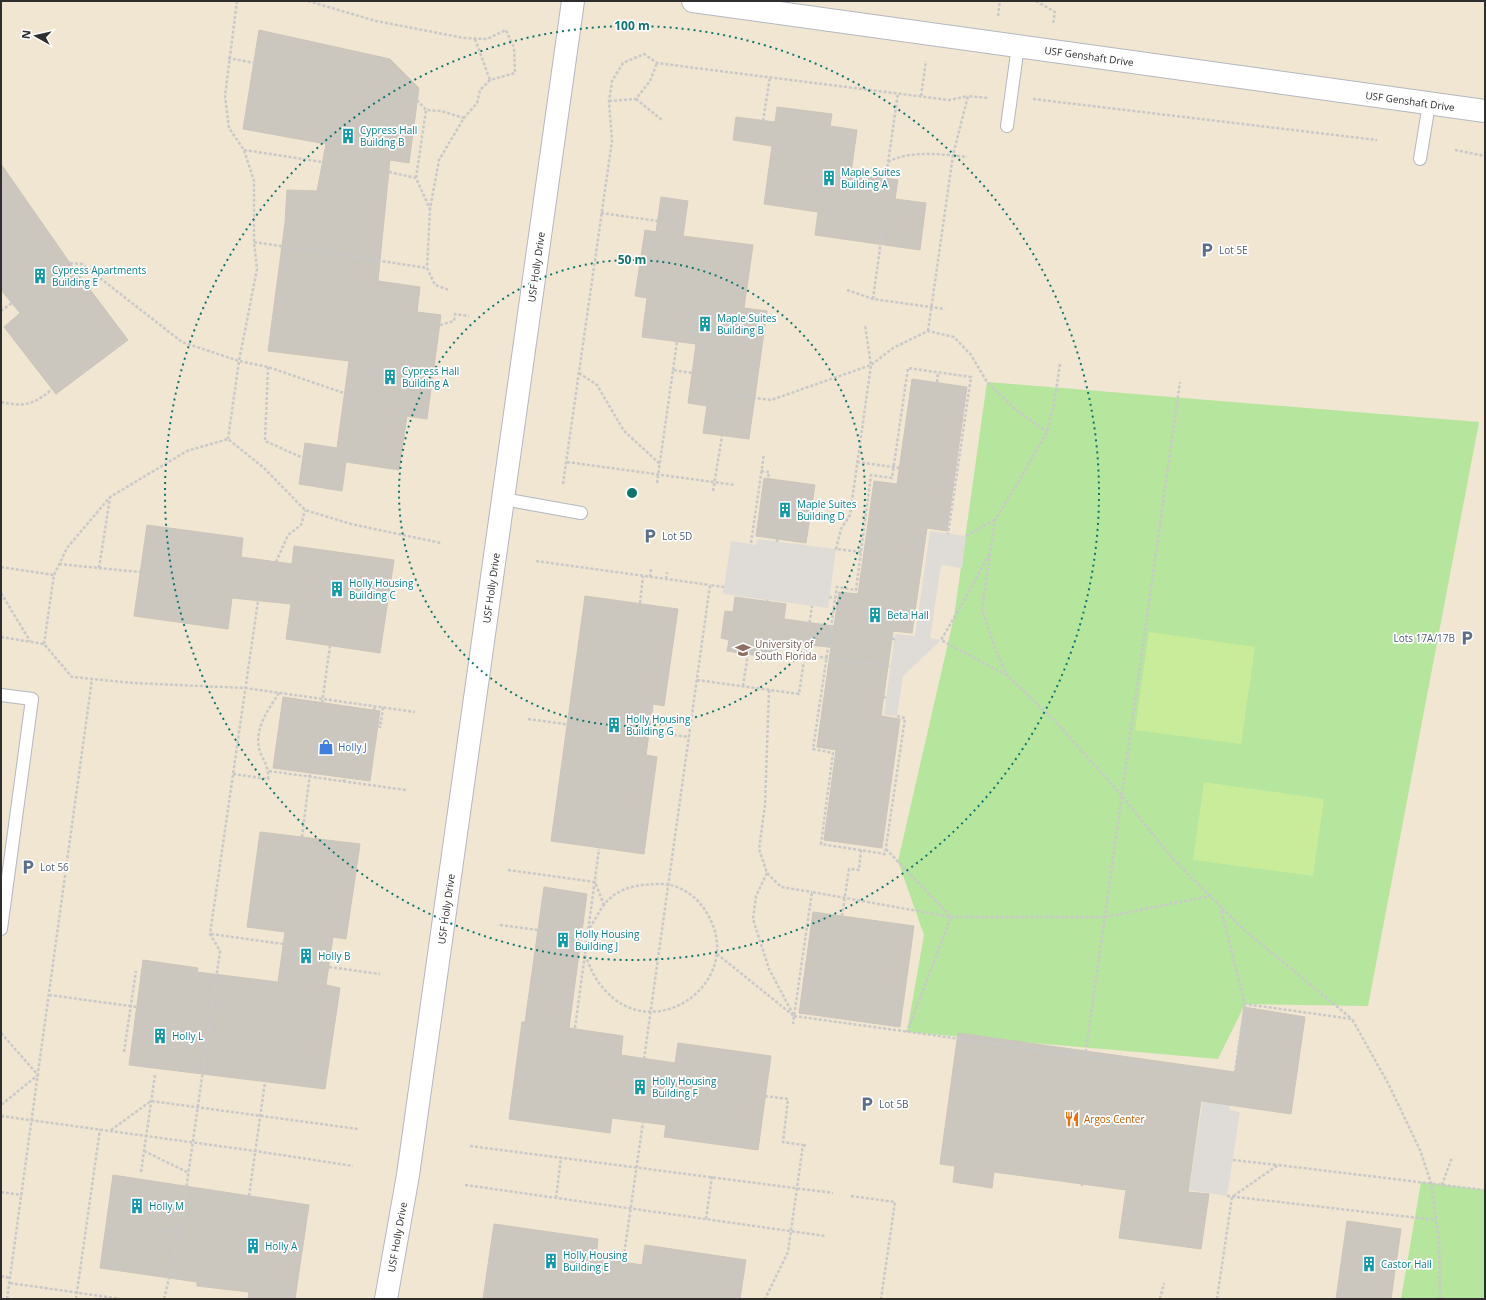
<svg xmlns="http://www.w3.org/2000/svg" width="1486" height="1300" font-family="'Open Sans',sans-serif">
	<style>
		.education { fill: #f0e6d1 }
		.green { fill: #b6e59e }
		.pitch { fill: #c9ec9a }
		.plaza { fill: #dfdcd8 }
		.building { fill: #cbc7bf; stroke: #cbc5ba }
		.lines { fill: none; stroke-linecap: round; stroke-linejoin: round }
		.service-casing { stroke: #b4b7c1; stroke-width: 14 }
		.minor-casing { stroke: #b4b7c1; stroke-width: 24 }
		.tertiary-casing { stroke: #b4b7c1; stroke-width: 24 }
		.path { stroke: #c9c9c9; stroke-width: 2.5; stroke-dasharray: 3 2; stroke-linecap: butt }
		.service { stroke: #fff; stroke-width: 12 }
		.minor { stroke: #fff; stroke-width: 22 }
		.tertiary { stroke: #fff; stroke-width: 22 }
		.ring { fill: none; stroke: #0f766e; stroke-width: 2; stroke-dasharray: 2 4 }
		.labels { text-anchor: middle; stroke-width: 3.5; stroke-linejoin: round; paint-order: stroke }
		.street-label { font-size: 10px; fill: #2e2e2e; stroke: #fff }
		.culture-label { font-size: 10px; fill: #0d838f; stroke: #fff; text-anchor: start }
		.service-label { font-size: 10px; fill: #4e5e75; stroke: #fff; text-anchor: start }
		.education-label { font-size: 10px; fill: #785e54; stroke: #fff; text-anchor: start }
		.shop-label { font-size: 10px; fill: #366cbe; stroke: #fff; text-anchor: start }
		.food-label { font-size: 10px; fill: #c56008; stroke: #fff; text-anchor: start }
		.centre { fill: #0f766e; stroke: #fff; stroke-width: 2 }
		.ring-label { font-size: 12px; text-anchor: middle; font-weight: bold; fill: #0f766e; stroke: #fff; stroke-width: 3.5; stroke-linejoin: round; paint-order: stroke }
	</style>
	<rect width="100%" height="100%" fill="#efe9e1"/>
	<rect class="education" x="1" y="1" width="1484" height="1298"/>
	<g class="green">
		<polygon points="987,382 1479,422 1368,1006 1245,1004 1218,1059 907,1032 924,935 898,861 954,617"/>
		<polygon points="1421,1182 1485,1190 1485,1299 1401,1299"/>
	</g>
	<g class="pitch">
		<polygon points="1149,632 1255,647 1241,744 1135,730"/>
		<polygon points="1204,782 1324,799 1313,876 1193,860"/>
	</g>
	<g class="plaza">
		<polygon points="930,531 966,536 962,568 941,565 930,638 941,640 903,676 897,716 884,715 895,634 915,636"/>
		<polygon points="757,539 836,549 828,608 723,594 731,541 756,545"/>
		<polygon points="1207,1073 1234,1078 1229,1110 1240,1112 1227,1196 1189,1190"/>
	</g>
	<g class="building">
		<polygon points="259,30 390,59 419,88 409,163 390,160 378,281 420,287 417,312 441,315 427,419 407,416 399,470 346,462 342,491 299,484 305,443 337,448 349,361 268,351 285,223 287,190 317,191 326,144 243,129"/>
		<polygon points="777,107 832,114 830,126 857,130 851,173 898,180 895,199 926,203 920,250 815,235 818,212 764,204 772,146 733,140 736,117 775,122"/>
		<polygon points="1,164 70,263 128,340 56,394 4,327 20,313 1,290"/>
		<polygon points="661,197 688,201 683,236 753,245 744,308 767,311 749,439 703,433 707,406 688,403 696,344 642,337 647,298 635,296 645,230 656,232"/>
		<polygon points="912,379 967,387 947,531 927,528 912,633 893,631 881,716 900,719 882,848 824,840 836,750 817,747 831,647 780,643 778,659 727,651 729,640 721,638 725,611 733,612 735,597 786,604 784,619 834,626 839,592 858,594 874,481 897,484"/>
		<polygon points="764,478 815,485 806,543 756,536"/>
		<polygon points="147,525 243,538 241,557 292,564 294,546 394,560 380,653 286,639 291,604 232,598 228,629 134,616"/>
		<polygon points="585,596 678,609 664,706 653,704 646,755 657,757 644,854 551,841"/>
		<polygon points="283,697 380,711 370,781 273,768"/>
		<polygon points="260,832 360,844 346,939 333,937 326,985 340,988 325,1089 129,1065 143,960 198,968 197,972 278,982 285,932 247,927"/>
		<polygon points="544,887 587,894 569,1028 623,1036 621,1055 675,1063 678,1043 771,1056 758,1150 664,1137 666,1125 612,1118 610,1133 509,1119 522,1022 525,1022"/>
		<polygon points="813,912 914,926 900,1027 799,1013"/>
		<polygon points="1244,1007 1305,1017 1291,1114 1201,1101 1188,1192 1209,1194 1201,1249 1119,1238 1126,1190 994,1172 992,1188 953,1182 955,1166 940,1164 958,1033 1235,1072"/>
		<polygon points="113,1175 309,1205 295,1299 248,1299 249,1292 197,1286 197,1282 100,1268"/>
		<polygon points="1347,1221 1401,1229 1391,1299 1336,1299"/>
		<polygon points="494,1224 598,1239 596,1258 642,1265 645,1245 746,1260 740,1299 483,1299"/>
	</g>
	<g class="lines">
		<g class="service-casing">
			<g id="service">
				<polyline points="1007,126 1018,46"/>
				<polyline points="1420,159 1429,104"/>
				<polyline points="503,499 581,513"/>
				<polyline points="1,695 32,699 1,929"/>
			</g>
		</g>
		<g class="minor-casing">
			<polyline id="minor" points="693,1 1485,111"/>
		</g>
		<g class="tertiary-casing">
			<polyline id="tertiary" points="386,1299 408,1175 573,1"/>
		</g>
		<g class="path">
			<polyline points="237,1 225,96 229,128 244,150 254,181 254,242 257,269 239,361 268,367 344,393"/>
			<polyline points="308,1 376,21 464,38 487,39 506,30 514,48 515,73 490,80 480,90 477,103 464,118 439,160 430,209 427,268 435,285 449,290"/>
			<polyline points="1036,1 1055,12 1053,24"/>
			<polyline points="998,16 1000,1"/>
			<polyline points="475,39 490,80"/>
			<polyline points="228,58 255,63"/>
			<polyline points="921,96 926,61"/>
			<polyline points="636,99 662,120"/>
			<polyline points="1033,99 1377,140"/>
			<polyline points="417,100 426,110 441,111 464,118"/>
			<polyline points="609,101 636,99 650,81 657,63"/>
			<polyline points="763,121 770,77"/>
			<polyline points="244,150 322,162"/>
			<polyline points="1455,150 1485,156"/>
			<path d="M888,162C909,150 942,154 967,157"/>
			<polyline points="389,172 416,178 430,209"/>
			<polyline points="886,177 898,93"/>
			<polyline points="416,178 426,110"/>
			<polyline points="601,213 658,221"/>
			<polyline points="254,242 427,268"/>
			<polyline points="70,263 82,264 182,342 239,361 228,439"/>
			<polyline points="847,290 873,299 945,309"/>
			<polyline points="873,299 882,233"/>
			<polyline points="1,311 12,303"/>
			<polyline points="440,325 454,321 455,314 469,316"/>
			<polyline points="928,331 953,155 968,96 988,98"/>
			<polyline points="1060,364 1054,404 1047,432 1020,479 995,520 982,609 996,651 1008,676 1057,723 1122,796 1173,859 1242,928 1352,1019"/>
			<polyline points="268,367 265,441 303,458"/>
			<polyline points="673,370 677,342"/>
			<polyline points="579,373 597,385 624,431 660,464"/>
			<polyline points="937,382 938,372"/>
			<polyline points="733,395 771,400 871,365 893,348 928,331 954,337 971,355 987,382 1015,409 1047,432"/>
			<path d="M1,402C24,407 34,405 52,389"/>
			<polyline points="567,462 735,485"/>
			<polyline points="857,462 900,468"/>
			<polyline points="761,471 769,472 768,478"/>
			<polyline points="657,483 673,370 692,373"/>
			<polyline points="563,484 612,141 609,101 612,81 623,63 644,54 657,63 688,67 949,100 968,96"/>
			<polyline points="713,491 722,436"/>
			<polyline points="966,536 994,520"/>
			<polyline points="777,542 777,539"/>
			<polyline points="751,543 764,454"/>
			<polyline points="861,552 836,549 841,529 850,515 871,365 865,325"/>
			<polyline points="989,554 964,601 941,640 1008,676"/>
			<polyline points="536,561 710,585"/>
			<polyline points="276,562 288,535 301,525 305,510"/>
			<polyline points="59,564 140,572"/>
			<polyline points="1,567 54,575"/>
			<polyline points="99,568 110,498"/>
			<polyline points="650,577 651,569"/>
			<polyline points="666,579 667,572"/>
			<polyline points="1,593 30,641"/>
			<polyline points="829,597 836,598"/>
			<polyline points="767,601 768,600"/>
			<polyline points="640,603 643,576"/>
			<polyline points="1,637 44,644 72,677 134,683 245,688 415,712"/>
			<polyline points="892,639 895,639"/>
			<polyline points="44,644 54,575 67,548 110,497 187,451 228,439 264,468 305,510 351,524 441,543"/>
			<polyline points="805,655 890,666"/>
			<polyline points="697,680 799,694 812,606"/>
			<polyline points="743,686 748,654"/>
			<polyline points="769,690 765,805 759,849 767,873 781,887 812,892"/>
			<polyline points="884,697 886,698"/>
			<polyline points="322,703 330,646"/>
			<polyline points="650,704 655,720 653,732"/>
			<polyline points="374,710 375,706"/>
			<polyline points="897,716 905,718 885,854 821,844 833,753 813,749 837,587 856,590 871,475 892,478 908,368 971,377 948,534"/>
			<polyline points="528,719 579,726"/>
			<polyline points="655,720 672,725 672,735"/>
			<polyline points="379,722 381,723 383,707"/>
			<polyline points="378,726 380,727 381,723"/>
			<polyline points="649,732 689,737"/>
			<polyline points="269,771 406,790"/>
			<path d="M233,774L268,779C269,768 264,761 260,752C253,730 268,710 279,693"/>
			<polyline points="344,782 344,778"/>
			<polyline points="302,837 310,773"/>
			<polyline points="886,849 951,917 907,1032"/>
			<polyline points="508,870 595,882 604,905"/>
			<polyline points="767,873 756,896 753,919 769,969 794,1016 793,1024"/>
			<polyline points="1220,906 1245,1004 1352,1019 1389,1085 1420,1150 1431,1183 1439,1240 1440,1299"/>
			<polyline points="842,916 849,869 859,870 861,850"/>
			<polyline points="500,925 546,931"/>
			<polyline points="211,934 283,944"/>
			<polyline points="582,934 588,935"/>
			<polyline points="717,954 794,1016 812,892 951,917 1105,917 1210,896"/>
			<path d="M585,955C590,967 595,980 604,989C655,1049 751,979 705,910C696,896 680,885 663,884C640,884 618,886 603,906C598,913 594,922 589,929"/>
			<polyline points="329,967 380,974"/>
			<polyline points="49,995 137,1007"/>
			<polyline points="794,1016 1207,1073"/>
			<polyline points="575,1028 599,849"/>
			<polyline points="1,1033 38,1075 1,1105"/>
			<polyline points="124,1052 136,971"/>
			<polyline points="1085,1057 1180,382"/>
			<polyline points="644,1059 710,585 724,587"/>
			<polyline points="1234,1078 1245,1004"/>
			<polyline points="765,1096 788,1099 783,1142 803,1145 788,1252 765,1299"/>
			<polyline points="1,1116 255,1151 353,1166"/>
			<polyline points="111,1130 151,1101 358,1129"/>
			<polyline points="803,1145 807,1146"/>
			<polyline points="470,1146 833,1193"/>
			<polyline points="144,1151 189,1173"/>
			<polyline points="1233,1160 1278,1165"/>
			<polyline points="141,1172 155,1075"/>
			<polyline points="1082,1184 1082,1186"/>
			<polyline points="465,1185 825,1236"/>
			<polyline points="1442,1185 1452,1157"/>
			<polyline points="1,1192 22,1195"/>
			<polyline points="249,1196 265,1082"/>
			<polyline points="851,1196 895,1202 881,1299"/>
			<polyline points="1227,1196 1436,1220"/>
			<polyline points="556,1198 561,1157"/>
			<polyline points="706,1219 712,1176"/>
			<polyline points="161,1229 180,1232"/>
			<polyline points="623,1262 643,1122"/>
			<polyline points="1,1276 10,1278"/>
			<polyline points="10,1283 121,1299"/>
			<polyline points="7,1299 92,679"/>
			<polyline points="76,1299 100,1129"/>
			<polyline points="164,1299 180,1232 220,951 210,934 258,601"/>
			<polyline points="1160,1299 1164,1283"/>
			<polyline points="1217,1299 1232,1197 1278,1165 1485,1190"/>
		</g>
		<use href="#service" class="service"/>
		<use href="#minor" class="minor"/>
		<use href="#tertiary" class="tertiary"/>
	</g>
	<g class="ring">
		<circle cx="632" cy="493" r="233"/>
		<circle cx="632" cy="493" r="467"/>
	</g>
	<defs>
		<g id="building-bare" transform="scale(1.2)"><path d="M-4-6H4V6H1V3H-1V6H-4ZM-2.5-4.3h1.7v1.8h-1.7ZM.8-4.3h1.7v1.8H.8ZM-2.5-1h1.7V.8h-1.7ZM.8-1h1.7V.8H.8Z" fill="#0f9aa8" stroke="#fff" stroke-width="2.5" paint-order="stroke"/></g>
		<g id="parking-bare" transform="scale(1.2)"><path d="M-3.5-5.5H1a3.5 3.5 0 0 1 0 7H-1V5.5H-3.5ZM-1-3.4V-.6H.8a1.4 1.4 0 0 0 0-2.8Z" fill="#5c6f8a" stroke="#fff" stroke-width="2.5" paint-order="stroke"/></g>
		<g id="university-bare" transform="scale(1.2)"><path d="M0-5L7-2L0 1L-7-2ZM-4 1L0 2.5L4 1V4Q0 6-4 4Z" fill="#8d6e63" stroke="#fff" stroke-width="2.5" paint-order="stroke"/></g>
		<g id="shop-bare" transform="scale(1.2)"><path d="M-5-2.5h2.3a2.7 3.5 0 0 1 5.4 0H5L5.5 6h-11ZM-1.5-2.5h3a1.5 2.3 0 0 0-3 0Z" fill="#3f7fe0" stroke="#fff" stroke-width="2.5" paint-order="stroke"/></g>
		<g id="restaurant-bare" transform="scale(1.2)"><path d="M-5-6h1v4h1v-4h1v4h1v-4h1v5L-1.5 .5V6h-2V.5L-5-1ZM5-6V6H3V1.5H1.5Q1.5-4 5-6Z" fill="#e8710a" stroke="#fff" stroke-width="2.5" paint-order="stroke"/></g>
	</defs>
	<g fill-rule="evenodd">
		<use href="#building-bare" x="348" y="136"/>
		<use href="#building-bare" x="829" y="178"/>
		<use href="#parking-bare" x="1207" y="250"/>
		<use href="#building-bare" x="40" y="276"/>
		<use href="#building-bare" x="705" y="324"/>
		<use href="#building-bare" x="390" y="377"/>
		<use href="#building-bare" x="785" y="510"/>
		<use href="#parking-bare" x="650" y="536"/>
		<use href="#building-bare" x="337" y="589"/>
		<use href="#building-bare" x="875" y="615"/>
		<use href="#parking-bare" x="1467" y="638"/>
		<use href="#university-bare" x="743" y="650"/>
		<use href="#building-bare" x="614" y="725"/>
		<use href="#shop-bare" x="326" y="747"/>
		<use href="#parking-bare" x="28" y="867"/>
		<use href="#building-bare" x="563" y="940"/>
		<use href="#building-bare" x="306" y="956"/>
		<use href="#building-bare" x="160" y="1036"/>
		<use href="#building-bare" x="640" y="1087"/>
		<use href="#parking-bare" x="867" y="1104"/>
		<use href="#restaurant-bare" x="1072" y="1119"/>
		<use href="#building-bare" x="137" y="1206"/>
		<use href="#building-bare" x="253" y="1246"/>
		<use href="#building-bare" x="551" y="1261"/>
		<use href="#building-bare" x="1369" y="1264"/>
	</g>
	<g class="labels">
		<g class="street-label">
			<text transform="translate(1089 56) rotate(8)" y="4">USF Genshaft Drive</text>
			<text transform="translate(1410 101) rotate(8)" y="4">USF Genshaft Drive</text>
			<text transform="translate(536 267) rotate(-82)" y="4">USF Holly Drive</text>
			<text transform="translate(491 588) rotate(-82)" y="4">USF Holly Drive</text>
			<text transform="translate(446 909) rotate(-82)" y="4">USF Holly Drive</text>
			<text transform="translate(397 1237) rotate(-80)" y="4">USF Holly Drive</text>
		</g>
		<g class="culture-label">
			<text x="360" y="134">Cypress Hall<tspan x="360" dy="12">Buildng B</tspan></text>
			<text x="841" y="176">Maple Suites<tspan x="841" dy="12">Building A</tspan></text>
			<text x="52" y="274">Cypress Apartments<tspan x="52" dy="12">Building E</tspan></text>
			<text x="717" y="322">Maple Suites<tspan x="717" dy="12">Building B</tspan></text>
			<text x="402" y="375">Cypress Hall<tspan x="402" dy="12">Building A</tspan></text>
			<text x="797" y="508">Maple Suites<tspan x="797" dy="12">Building D</tspan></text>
			<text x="349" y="587">Holly Housing<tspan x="349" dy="12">Building C</tspan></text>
			<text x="887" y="619">Beta Hall</text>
			<text x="626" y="723">Holly Housing<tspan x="626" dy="12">Building G</tspan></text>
			<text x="575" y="938">Holly Housing<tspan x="575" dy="12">Building J</tspan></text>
			<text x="318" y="960">Holly B</text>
			<text x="172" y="1040">Holly L</text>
			<text x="652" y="1085">Holly Housing<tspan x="652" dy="12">Building F</tspan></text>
			<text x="149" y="1210">Holly M</text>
			<text x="265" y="1250">Holly A</text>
			<text x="563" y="1259">Holly Housing<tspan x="563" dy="12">Building E</tspan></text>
			<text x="1381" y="1268">Castor Hall</text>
		</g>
		<g class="service-label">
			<text x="1219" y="254">Lot 5E</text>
			<text x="662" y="540">Lot 5D</text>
			<text x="1455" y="642" text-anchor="end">Lots 17A/17B</text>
			<text x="40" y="871">Lot 56</text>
			<text x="879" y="1108">Lot 5B</text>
		</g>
		<g class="education-label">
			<text x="755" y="648">University of<tspan x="755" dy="12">South Florida</tspan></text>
		</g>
		<g class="shop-label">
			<text x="338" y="751">Holly J</text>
		</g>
		<g class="food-label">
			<text x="1084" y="1123">Argos Center</text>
		</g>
	</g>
	<circle cx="632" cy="493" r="6" class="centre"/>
	<g class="ring-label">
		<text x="632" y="30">100 m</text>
		<text x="632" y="264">50 m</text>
	</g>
	<rect width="1486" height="1300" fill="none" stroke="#2e2e2e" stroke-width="4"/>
	<g transform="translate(36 36) rotate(278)" stroke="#ffffff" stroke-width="3" paint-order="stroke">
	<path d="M0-3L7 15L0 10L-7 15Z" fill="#2e2e2e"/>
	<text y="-6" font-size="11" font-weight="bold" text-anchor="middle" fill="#2e2e2e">N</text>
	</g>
</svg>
